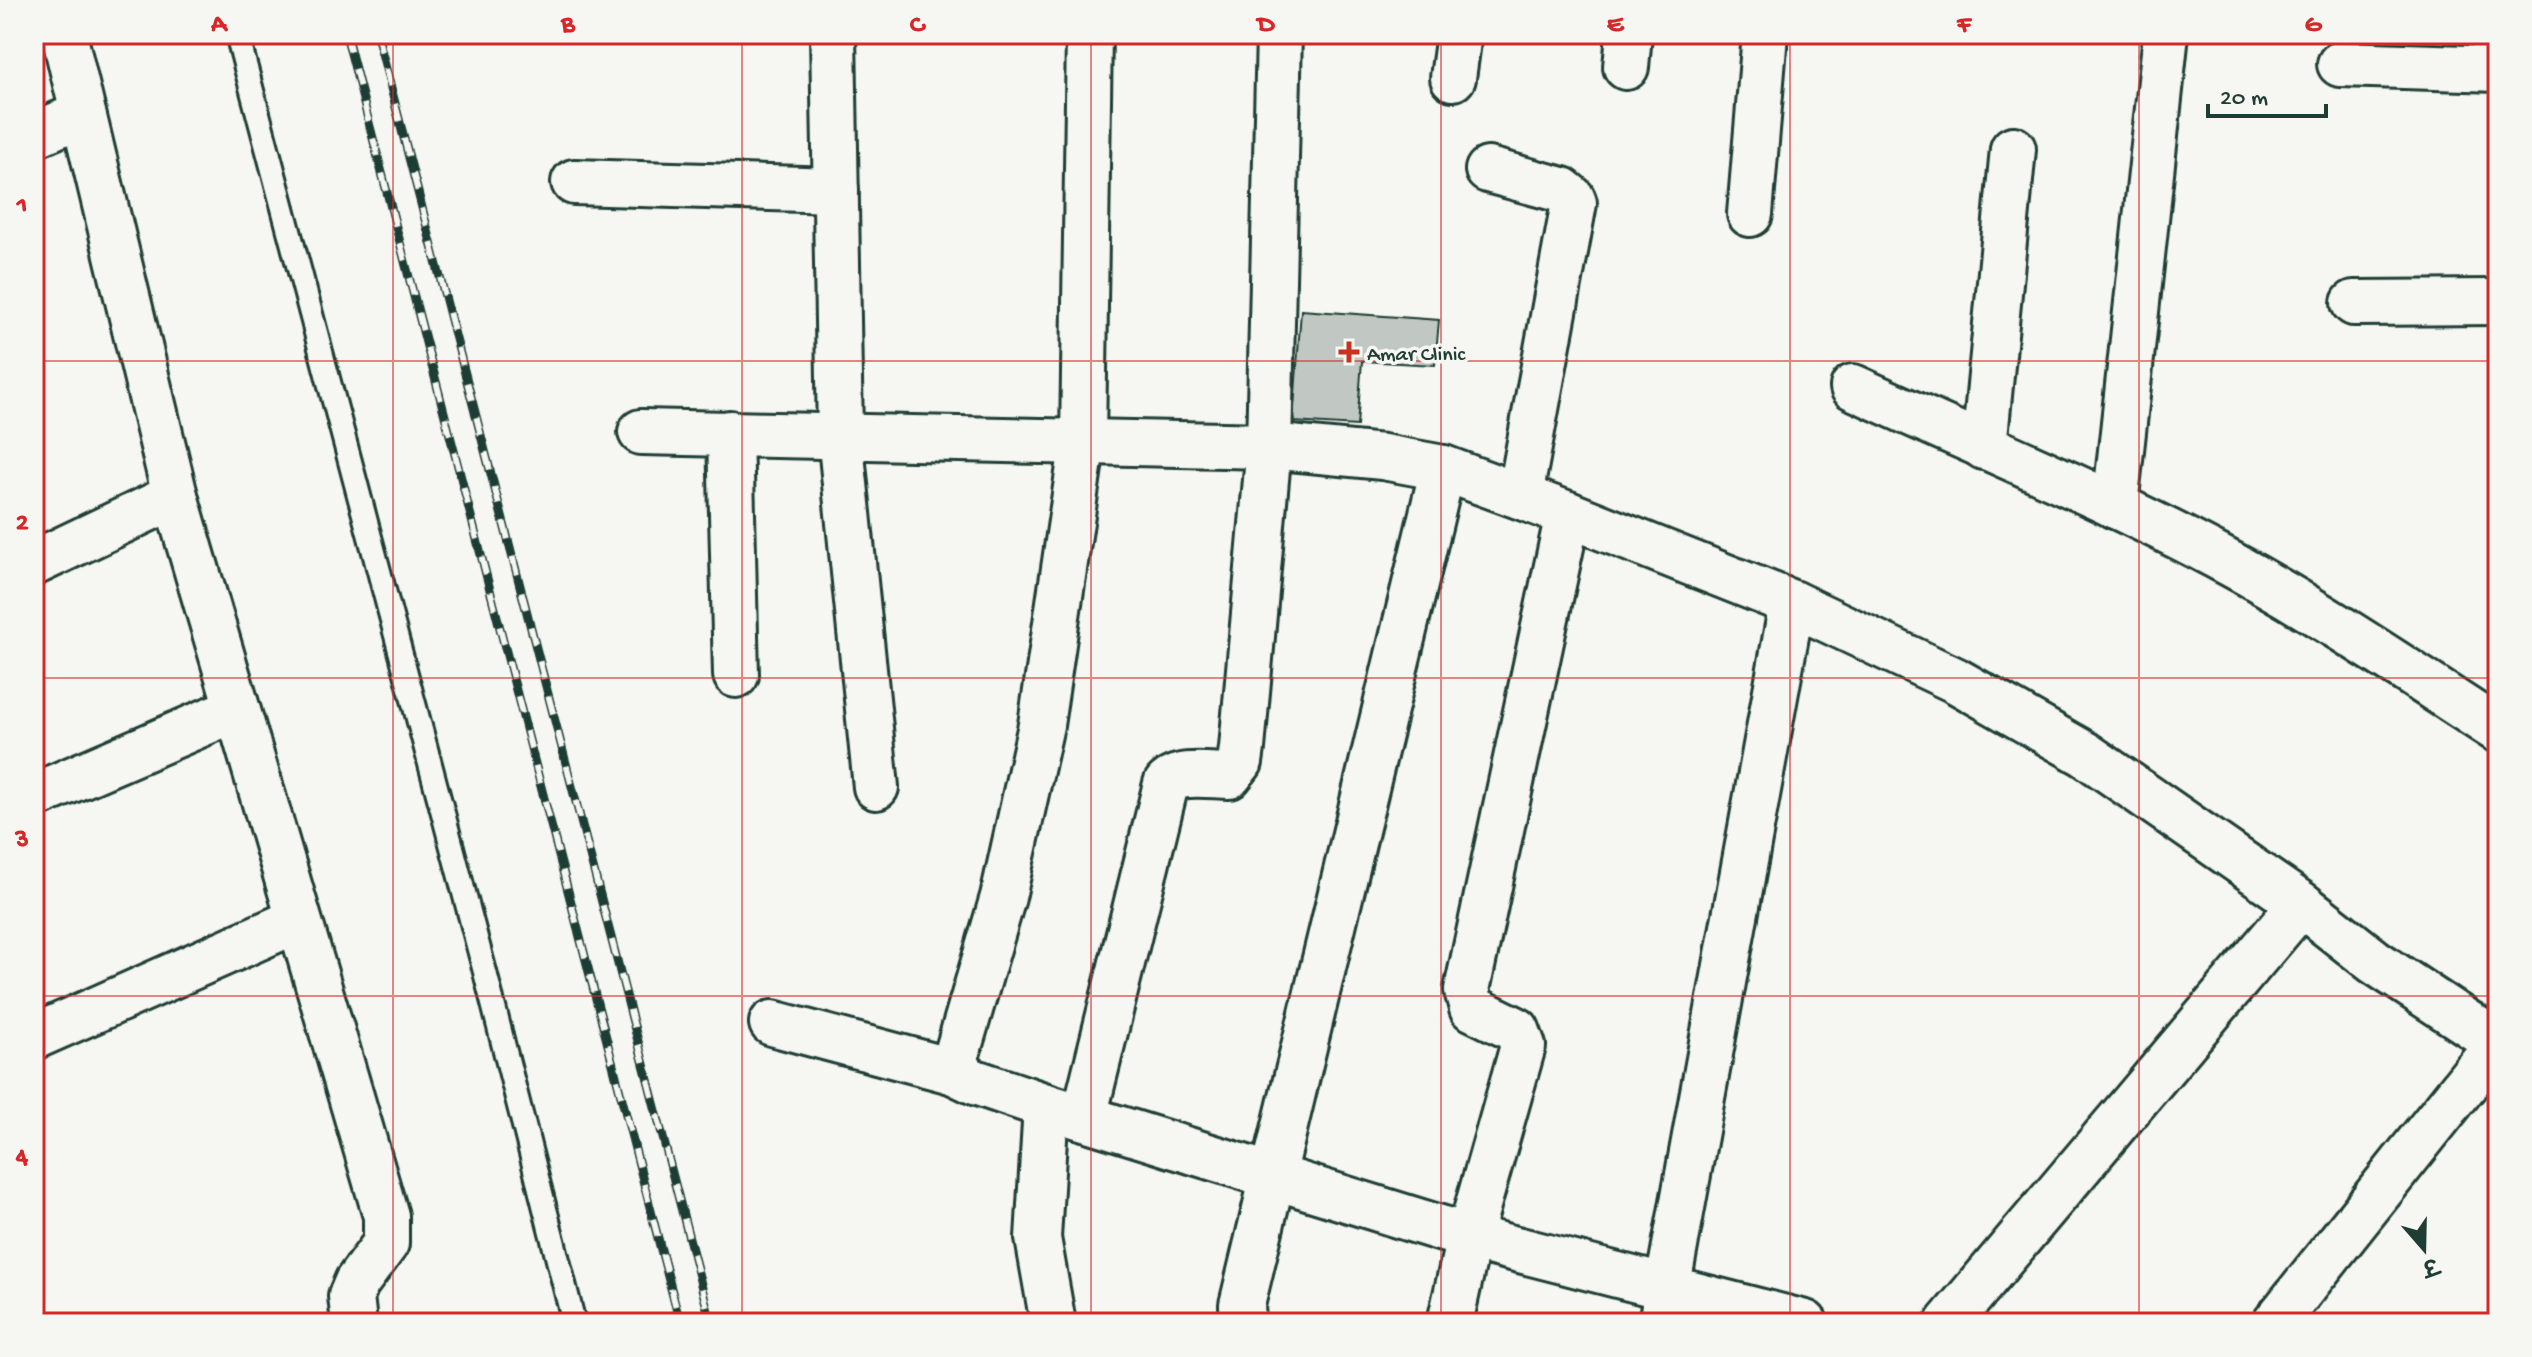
<svg xmlns="http://www.w3.org/2000/svg" width="2532" height="1357" font-family="'Gochi Hand','Playpen Sans Deva',sans-serif">
	<style>
		.building { fill: #c1c8c3; stroke: #1f3d34; stroke-width: 2 }
		.lines { fill: none; stroke-linecap: round; stroke-linejoin: round }
		.lane-casing { stroke: #1f3d34; stroke-width: 28 }
		.street-casing { stroke: #1f3d34; stroke-width: 50 }
		.lane { stroke: #f6f6f2; stroke-width: 22 }
		.street { stroke: #f6f6f2; stroke-width: 44 }
		.rail-casing { stroke: #1f3d34; stroke-width: 9 }
		.rail { stroke: #f6f6f2; stroke-width: 6; stroke-dasharray: 18; stroke-linecap: butt }
		.grid { fill: none; stroke: #d62828; stroke-width: 2; stroke-opacity: 0.55 }
		.poi-dot { fill: #c8321e; stroke: #f6f6f2; stroke-width: 3 }
		.labels { text-anchor: middle; stroke-width: 7; stroke-linejoin: round; paint-order: stroke }
		.poi-label { font-size: 22px; fill: #1f3d34; stroke: #f6f6f2; text-anchor: start }
		.neatline { fill: none; stroke: #d62828; stroke-width: 3 }
		.grid-label { font-size: 26px; text-anchor: middle; font-weight: bold; fill: #d62828 }
	</style>
	<rect width="100%" height="100%" fill="#f6f6f2"/>
	<filter id="ink" filterUnits="userSpaceOnUse"><feTurbulence type="fractalNoise" baseFrequency=".0125" numOctaves="2"/><feDisplacementMap in="SourceGraphic" scale="16" xChannelSelector="R" yChannelSelector="G"/><feConvolveMatrix kernelMatrix="1 2 1 2 8 2 1 2 1" color-interpolation-filters="sRGB"/></filter>
	<g filter="url(#ink)">
		<polygon class="building" points="1301,310 1439,320 1435,365 1362,361 1357,426 1293,422"/>
		<g class="lines">
			<g class="lane-casing">
				<polyline id="lane" points="237,34 485,972 574,1323"/>
			</g>
			<g class="street-casing">
				<g id="street">
					<polyline points="64,34 175,496 386,1216 386,1243 357,1282 351,1296 354,1323"/>
					<polyline points="833,34 840,435 876,787"/>
					<polyline points="2340,64 2498,69"/>
					<polyline points="1626,67 1629,34"/>
					<polyline points="1453,78 1459,34"/>
					<polyline points="34,135 83,114"/>
					<polyline points="1488,170 1562,190 1572,198 1574,203 1520,496"/>
					<polyline points="574,182 836,190"/>
					<polyline points="1750,214 1765,34"/>
					<polyline points="2354,303 2498,302"/>
					<path d="M1853,387C1979,445 2109,498 2231,564C2323,614 2410,673 2498,730"/>
					<polyline points="641,432 1269,446 1383,457 1443,468 1568,514 1792,603 1955,680 2085,754 2301,904 2375,962 2498,1043 2275,1323"/>
					<polyline points="730,433 736,675"/>
					<polyline points="1984,447 2013,149"/>
					<polyline points="2115,506 2166,34"/>
					<polyline points="34,563 175,496"/>
					<polyline points="34,796 236,709"/>
					<polyline points="772,1023 952,1071 975,1082 1046,1106 1469,1237 1805,1323"/>
					<polyline points="34,1037 298,920"/>
					<polyline points="952,1071 1003,897 1041,725 1083,440 1089,34"/>
					<polyline points="1046,1106 1038,1238 1053,1323"/>
					<path d="M1084,1117L1166,784C1179,770 1210,776 1229,776L1240,762L1242,748L1269,446L1279,34"/>
					<polyline points="1243,1323 1242,1305 1443,468"/>
					<polyline points="1450,1323 1469,1237 1523,1046 1517,1030 1472,1008 1467,990 1568,514"/>
					<polyline points="1661,1323 1792,603"/>
					<polyline points="1948,1323 2301,904"/>
				</g>
			</g>
			<use href="#lane" class="lane"/>
			<use href="#street" class="street"/>
			<g class="rail-casing">
				<g id="rail">
					<polyline points="346,34 680,1323"/>
					<polyline points="377,34 711,1323"/>
				</g>
			</g>
			<use href="#rail" class="rail"/>
		</g>
	</g>
	<path class="grid" d="M393,34V1323M742,34V1323M1091,34V1323M1441,34V1323M1790,34V1323M2139,34V1323M34,361H2498M34,678H2498M34,996H2498"/>
	<path class="poi-dot" d="M1345 340h8v8h8v8h-8v8h-8v-8h-8v-8h8z"/>
	<g class="labels">
		<g class="poi-label">
			<text x="1367" y="360">Amar Clinic</text>
		</g>
	</g>
	<rect width="2532" height="1357" fill="none" stroke="#f6f6f2" stroke-width="88"/>
	<g transform="translate(2424 1249) rotate(160)" stroke="#f6f6f2" stroke-width="6" paint-order="stroke">
	<path d="M0-6L14 30L0 20L-14 30Z" fill="#1f3d34"/>
	<text y="-12" font-size="22" font-weight="bold" text-anchor="middle" fill="#1f3d34">उ</text>
	</g>
	<path d="M2208 104v12h118v-12" fill="none" stroke="#1f3d34" stroke-width="4"/>
	<text x="2220" y="104" font-size="24" fill="#1f3d34" stroke="#f6f6f2" stroke-width="6" paint-order="stroke">20 m</text>
	<rect x="44" y="44" width="2444" height="1269" class="neatline"/>
	<g class="grid-label">
		<text x="219" y="31">A</text>
		<text x="568" y="31">B</text>
		<text x="917" y="31">C</text>
		<text x="1266" y="31">D</text>
		<text x="1615" y="31">E</text>
		<text x="1964" y="31">F</text>
		<text x="2313" y="31">G</text>
		<text x="22" y="212">1</text>
		<text x="22" y="529">2</text>
		<text x="22" y="846">3</text>
		<text x="22" y="1163">4</text>
	</g>
</svg>
